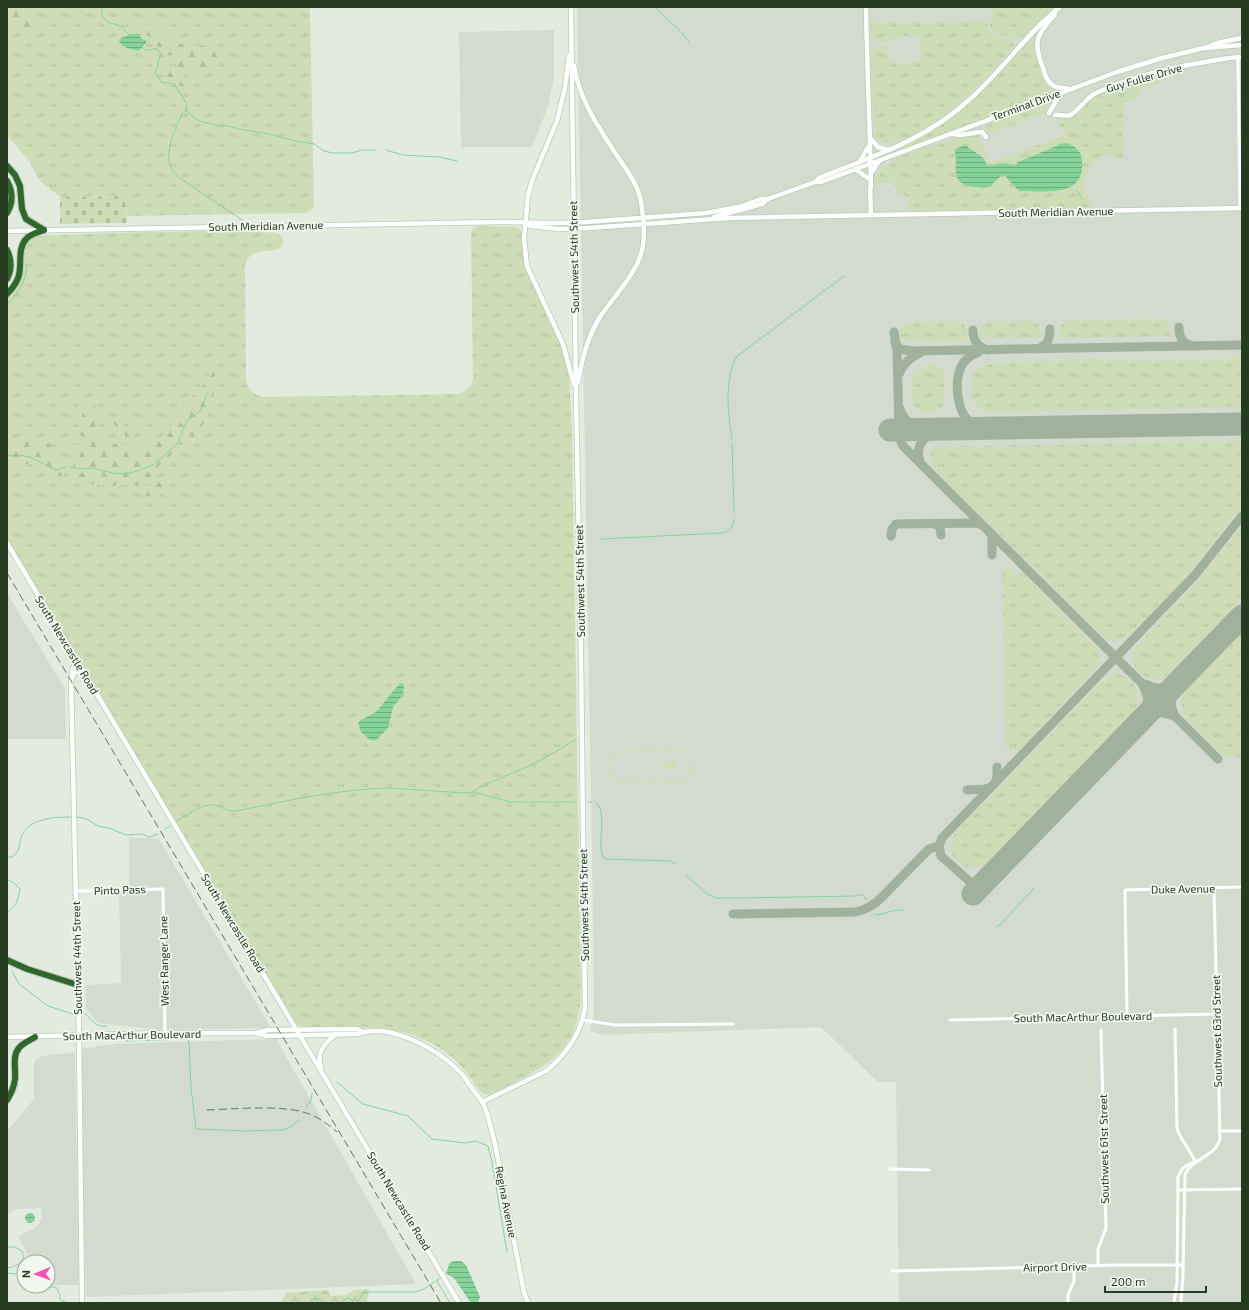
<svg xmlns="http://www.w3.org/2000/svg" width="1249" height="1310" font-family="'Exo 2',sans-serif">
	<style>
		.built { fill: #d2dbcd }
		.grass { fill: url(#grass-tufts) }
		.forest { fill: url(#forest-firs) }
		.wetland { fill: url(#wetland-marsh) }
		.cemetery { fill: url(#cemetery-stones) }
		.pitch { fill: #ceddb7; fill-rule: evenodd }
		.water { fill: url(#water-rules) }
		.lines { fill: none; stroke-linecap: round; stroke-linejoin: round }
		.stream { stroke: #85d29b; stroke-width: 1 }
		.taxiway { stroke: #a0b19c; stroke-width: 9 }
		.runway { stroke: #a0b19c; stroke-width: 23 }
		.secondary-casing { stroke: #b8cbb2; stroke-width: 6 }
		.highway-casing { stroke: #c2c8c1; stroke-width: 8 }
		.street { stroke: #fff; stroke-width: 3 }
		.secondary { stroke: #fff; stroke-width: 4.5 }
		.highway { stroke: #2f682b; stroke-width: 6 }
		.rail { stroke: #5e775a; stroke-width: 1; stroke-dasharray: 8 4; stroke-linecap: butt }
		.secondary-bridge-casing { stroke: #b8cbb2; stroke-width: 6; stroke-linecap: butt }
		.secondary-bridge { stroke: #fff; stroke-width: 4.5 }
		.labels { text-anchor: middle; stroke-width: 3.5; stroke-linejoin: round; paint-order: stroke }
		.street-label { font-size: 11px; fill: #243b20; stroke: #f2f7f0 }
	</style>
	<defs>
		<pattern id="grass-tufts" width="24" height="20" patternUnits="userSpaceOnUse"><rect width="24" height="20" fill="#ceddb7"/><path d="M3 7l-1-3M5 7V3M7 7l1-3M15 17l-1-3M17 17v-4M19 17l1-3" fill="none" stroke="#b1bf9d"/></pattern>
		<pattern id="forest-firs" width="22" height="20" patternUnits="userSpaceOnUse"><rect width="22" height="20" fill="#ceddb7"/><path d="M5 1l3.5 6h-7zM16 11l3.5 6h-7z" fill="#b1bf9d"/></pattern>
		<pattern id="wetland-marsh" width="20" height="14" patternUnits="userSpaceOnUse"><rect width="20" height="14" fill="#ceddb7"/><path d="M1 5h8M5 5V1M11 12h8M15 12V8" fill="none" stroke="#b1bf9d"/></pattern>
		<pattern id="cemetery-stones" width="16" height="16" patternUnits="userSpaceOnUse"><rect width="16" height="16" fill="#ceddb7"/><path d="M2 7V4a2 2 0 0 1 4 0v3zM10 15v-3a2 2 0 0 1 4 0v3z" fill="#b1bf9d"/></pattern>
		<pattern id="water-rules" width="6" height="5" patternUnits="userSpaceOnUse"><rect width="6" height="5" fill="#85d29b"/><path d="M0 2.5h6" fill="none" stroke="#6dac7e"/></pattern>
	</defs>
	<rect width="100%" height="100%" fill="#e3ebdf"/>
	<g class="built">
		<polygon points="577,7 1242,7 1242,1303 899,1303 896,1082 878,1082 821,1027 604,1035 590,1031 594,1015 592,852"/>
		<polygon points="554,30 554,78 548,106 532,147 461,147 459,32"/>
		<polygon points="7,593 65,689 66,739 7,739"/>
		<polygon points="129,837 159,839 271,1028 162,1030 98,1023 86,1008 86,985 121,983 119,892 129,892"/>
		<polygon points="276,1039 416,1284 86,1297 83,1188 82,1049 114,1044"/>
		<polygon points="75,1052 79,1285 48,1285 48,1262 32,1262 18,1236 35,1228 39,1224 42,1217 41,1208 17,1209 7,1214 7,1131 34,1099 34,1061 43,1056"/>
	</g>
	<g class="grass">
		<polygon points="7,7 310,7 314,207 312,209 307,212 306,213 127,216 126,196 60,197 40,181 29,161 7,135"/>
		<polygon points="992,7 1054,7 1024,35 1018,38 1013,38 993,32 990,28 989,23 992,21"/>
		<path d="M872,19L877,20L878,23L984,21L987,22C988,42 1007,33 1015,44C979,85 953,117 902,140L898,139L895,141L892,140L886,143L880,140L874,141L871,47L887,46V51H889V63L919,62L920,48L919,36H900V39H887L886,42H879L878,40L872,42L871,20Z"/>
		<path d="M1038,29L1039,30C1029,48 1038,81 1057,89L1058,92L902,150L901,148L904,146C913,141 923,137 932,132C974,105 1004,65 1038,29Z"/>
		<path d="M1156,75L1161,76V83L1142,88L1140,90L1139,97L1123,104V159H1116C1112,153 1106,156 1100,157L1099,159L1091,165L1090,170C1085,173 1084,175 1086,182H1084L1082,186L1086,194L1092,200L1091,205L1084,208L910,212L906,196L901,194L896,195L897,186L894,185V182L878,183L876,186L877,195L876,197L874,195V177L879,175L884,166H888L891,163L895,161L896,158L956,138L978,133L989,163L1064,136L1056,117L1073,116L1090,98L1098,94Z"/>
		<polygon points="1052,100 1054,102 1048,112 989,133 986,132 983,126"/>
		<path d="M478,226L517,227L521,230L525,261L561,343L569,374L572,429L581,1000C576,1048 553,1063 513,1083C505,1087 495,1094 485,1095C479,1092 471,1078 466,1072C460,1064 452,1057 444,1051C409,1027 376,1027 335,1027C325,1027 314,1028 304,1027L298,1025L292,1019L7,540V297C10,294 14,290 15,287C21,270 16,242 36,236L108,233L253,230L263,232L277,233L283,239C285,261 252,240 245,265L246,379C247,390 254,395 264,397L455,394C465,393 471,388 473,378L471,235L473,228Z"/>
		<path d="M1155,318C1165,320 1174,324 1169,336L1060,338C1057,330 1060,323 1069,321Z"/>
		<polygon points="1030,321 1037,324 1041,329 1040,338 981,339 979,333 980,328 985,324 989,322"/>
		<path d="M958,322L964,325L968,331L966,340L901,341C898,333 901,327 908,323Z"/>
		<path d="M1241,357L1242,359V406L1237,407L988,412C972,408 971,401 971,386C971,382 971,378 973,374C976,368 983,366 989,364L1100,359L1148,361L1211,360Z"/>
		<path d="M936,365C939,367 941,368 943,371C945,375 945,381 945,386C945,396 946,409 934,412C930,413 926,413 922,412C908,406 906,378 918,369C923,365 930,365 936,365Z"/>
		<path d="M1242,441V505L1185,579L1147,618L1128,636L1120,641H1111L1107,639L1085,619L953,488C943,476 922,463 934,447Z"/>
		<path d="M1242,526V599L1168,675C1166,677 1162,679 1159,679C1147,682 1131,668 1133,656C1133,653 1135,649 1136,647L1194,586Z"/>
		<polygon points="1007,566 1017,575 1021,571 1097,649 1100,658 1097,667 1020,749 1011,750 1008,749 1006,745 1002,570"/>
		<path d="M1242,633V758H1229L1224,755C1214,746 1186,721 1182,710C1180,704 1181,698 1184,692Z"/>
		<path d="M1116,674C1134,676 1143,695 1135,710L985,865C981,867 977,868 973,868C961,868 947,854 951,842C954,832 965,823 972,815L1087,697C1095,688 1104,677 1116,674Z"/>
	</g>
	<g class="forest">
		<path d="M10,7H30L34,14V17L32,19V28L29,30C21,26 15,34 7,34V9Z"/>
		<polygon points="68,7 104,7 100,9 99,12 95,14 93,12 70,14 68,11"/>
		<polygon points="122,7 132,7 131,10 124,11 122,15 119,15 117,12 119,8"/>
		<path d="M150,24L156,26L162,35L174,42L186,45L210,46L222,54C222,56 222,59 221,60C219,63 214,63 212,65C205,68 203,74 194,74L189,67H187L188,71L184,76L185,79L187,81L186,86H179L178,83C176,83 174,83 171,82C164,81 161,72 166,67L175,68L177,63H176L172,55C158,57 159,46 153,39C148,34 148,38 144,30L146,28L145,25Z"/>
		<path d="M212,371L214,372L215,374L212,386L214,392L206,420L194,437L190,439H185L184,444L179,445C174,454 165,459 158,467C155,470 155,475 154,478C150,490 125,485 117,483L115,486C109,487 106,484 100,485L97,482L88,486L79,485L77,483L74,445H81L83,442L88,439L83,438V436H80L79,432L84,429L83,426L78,425L79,420L84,412L78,409V405L82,402L87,406L88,408L95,406L100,409L101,415L96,421L93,431L94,432H99L98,438L100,441L107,442L108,440L114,441V444H121L126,445L128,444L125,438V433L119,431L117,435L114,434L116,426L113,422L115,419L120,421L132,435V443L136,448H140L139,444H149L163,436L176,420L179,421L186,428L195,421H199L200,417L199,415L188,420L183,418V416L176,417L177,413L179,411H183V405L186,401L190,400L198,389L207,382L206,379Z"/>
		<path d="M14,436H17C25,444 21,441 31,442L33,444C39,438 48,441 54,447L52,456L55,460L65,463L64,474L59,477L53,470L48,471L42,467L43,464L35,460L31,464H17L7,457V439Z"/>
		<path d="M156,480L157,482H159L163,486V493C156,498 152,497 144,495L142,491L144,487L153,484V482Z"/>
	</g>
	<polygon class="wetland" points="369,1289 367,1301 372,1303 280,1303 287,1293 328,1290 331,1296 346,1295 355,1290"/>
	<polygon class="cemetery" points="126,196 127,223 60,224 60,197"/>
	<g class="pitch">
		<path d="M676,748C696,749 702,775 683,783L624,784C603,781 602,755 623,749ZM678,750C695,753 698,774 681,781L624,782C606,779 605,759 621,751Z"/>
		<polygon points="663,762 676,762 677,770 663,770"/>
	</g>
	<g class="water">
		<polygon points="131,34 139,34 142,39 147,41 143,47 138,51 127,48 119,42 121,38"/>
		<path d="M1066,143C1076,146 1082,151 1082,162C1085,198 1044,191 1020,191L1017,189L1004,175H1002L989,187C978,188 958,188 956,174C955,169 956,164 956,158C956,154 954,153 955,149L965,145L983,158L988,166C992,166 993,165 997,164C1004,162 1009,164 1015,166L1018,162L1061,144Z"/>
		<polygon points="400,683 404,685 403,695 393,707 388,728 376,740 370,740 361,732 358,723 361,720 376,712"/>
		<circle cx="30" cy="1218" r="5"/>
		<polygon points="453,1261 461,1261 466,1265 480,1297 478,1303 471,1303 454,1278 446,1274 449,1264"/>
	</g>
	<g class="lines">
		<g class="stream">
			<polyline points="102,7 102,17 108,22 120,26 129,35"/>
			<polyline points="655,7 683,34 689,42"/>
			<path d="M142,47C147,54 150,48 157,49L161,54L155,73L158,76L161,82C165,84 170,82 174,84C175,85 185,101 186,103C187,106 187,107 186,110L193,117L199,121L219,126H228L239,129L269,134L295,141L314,144L324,151L333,153H352L362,150H375"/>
			<path d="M186,110L182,114C174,133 159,159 178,177L242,220"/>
			<polyline points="386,150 403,155 439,157 457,161"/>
			<polyline points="1077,191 1082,199"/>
			<path d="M7,305C19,293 26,281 27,264"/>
			<path d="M732,439C728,411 724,384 736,357L844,276"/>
			<polyline points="732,443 734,513"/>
			<polyline points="7,456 18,455 30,457 56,470 65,467"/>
			<polyline points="69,467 85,469 92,468 113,473 127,474 137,471 153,465 177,444 187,421 201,410 207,393"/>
			<path d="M601,539L721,533C729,532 733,528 734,520"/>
			<path d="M474,791C488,782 504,777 520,770C539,762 557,751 575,740"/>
			<polyline points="588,802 591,802"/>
			<path d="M595,802C610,812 594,849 605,859L670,861L676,864"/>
			<polyline points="77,817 87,819 98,826 109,828 126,835 142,834 149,837 158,834"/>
			<path d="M177,821C188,815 204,801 218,806C224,808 228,812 236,811C286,801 338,789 390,788L464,793L474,792L510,802H575"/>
			<polyline points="165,829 170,826"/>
			<path d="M7,857H12C21,850 18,847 21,838C27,818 55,817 71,817"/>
			<polyline points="686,875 707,894 716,898 742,898 856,896 862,894 867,900"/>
			<path d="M7,879L15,884L20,889C18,899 17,907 7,912"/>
			<path d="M874,915C884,915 893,909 903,910"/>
			<polyline points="996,927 1001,924 1034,888"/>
			<polyline points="12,971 19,984 48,1006 73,1014"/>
			<path d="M84,1013C94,1020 94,1028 107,1026"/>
			<polyline points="125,1041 188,1039 189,1043 191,1088 196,1129 245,1131 282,1130 289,1128 299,1120"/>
			<polyline points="337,1082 363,1104 408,1116 432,1139 465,1143 476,1141 488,1146 492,1162 507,1252"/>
			<polyline points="306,1107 311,1100 312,1093"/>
			<path d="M7,1247H15L22,1251L24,1258C19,1265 15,1267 7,1268"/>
			<path d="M7,1273L15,1274L21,1272L22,1275L19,1276L18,1279C26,1297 41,1286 56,1287L60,1295V1300L68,1303"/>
			<polyline points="437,1281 450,1303"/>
			<polyline points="309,1303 315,1298 320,1299 325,1303"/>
			<polyline points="342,1303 344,1300 348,1298 355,1303"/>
			<polyline points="357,1303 363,1293 365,1292 414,1292 422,1290 439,1279"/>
		</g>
		<g class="taxiway">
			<path d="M1179,327C1179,337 1182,344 1193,346"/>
			<path d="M973,330C973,341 978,347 988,350"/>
			<polyline points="894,332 897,352 899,430 901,442 903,446 1218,759"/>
			<polyline points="895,343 900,349 912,351 1242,345"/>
			<path d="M1037,349C1047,346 1050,339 1050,329"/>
			<path d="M979,352C971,355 964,360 961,367C954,381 957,410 968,420C977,428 989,428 1000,428"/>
			<path d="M899,374C903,364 910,357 920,353"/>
			<path d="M900,409C904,422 914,428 927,430"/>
			<polyline points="1236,424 1242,423"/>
			<path d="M921,464C913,447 924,435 941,430"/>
			<polyline points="934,524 940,526 941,535"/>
			<polyline points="990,533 992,537 992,555"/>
			<polyline points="891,536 892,529 896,524 976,523 982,525"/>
			<path d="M1145,684C1158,691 1169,689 1180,680"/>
			<path d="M1174,714C1169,703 1171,693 1178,683"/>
			<path d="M1142,720C1151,712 1162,711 1173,716"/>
			<path d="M1137,725C1148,711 1152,703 1143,686"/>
			<polyline points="995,783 997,778 997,767"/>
			<polyline points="967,790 986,789 991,787"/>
			<polyline points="978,889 941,856 939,846 942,838 1195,575 1242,516"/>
			<path d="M733,914L855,912C866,910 873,906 881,898L929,849L939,846"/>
		</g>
		<g class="runway">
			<polyline points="890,430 1242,424"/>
			<polyline points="973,894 1242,616"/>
		</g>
		<g class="secondary-casing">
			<g id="secondary">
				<path d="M866,7C867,67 870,127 871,187L870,190"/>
				<path d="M1055,14C1037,36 1032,40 1043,68C1045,75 1047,82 1054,86C1059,89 1064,87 1069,89"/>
				<polyline points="1207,47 1217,43 1242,38"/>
				<polyline points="569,55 565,88 557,121 533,178 528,195 524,239 527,266 563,344 574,385"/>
				<path d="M574,65C579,100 599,128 618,157C625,168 634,179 638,191C643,204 645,231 643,245C639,273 615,294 600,317C587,338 582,359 578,383"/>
				<polyline points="1049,113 1058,98 1060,93"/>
				<path d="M1055,115C1060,114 1066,117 1070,115C1078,112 1085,98 1096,93C1131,77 1173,67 1211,61C1222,59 1232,57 1242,57"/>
				<polyline points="951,134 961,135 980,132 982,132 986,137"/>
				<polyline points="871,139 878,147 888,150"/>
				<polyline points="860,161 868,147"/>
				<polyline points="855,169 869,179"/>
				<polyline points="871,173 880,160"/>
				<path d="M815,182L819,178C873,156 926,140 969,100C1002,71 1026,34 1060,7"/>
				<polyline points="870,188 871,215"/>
				<polyline points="714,217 762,204 768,199 815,182 821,182 1117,72 1162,58 1204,48 1242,45"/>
				<polyline points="587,222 706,213 739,207 761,199 768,199"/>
				<polyline points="525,223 530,226 559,229"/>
				<polyline points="588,228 729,218 1242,208"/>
				<path d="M7,231L499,222C519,222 538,223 559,223"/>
				<polyline points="7,543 459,1303"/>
				<polyline points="78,663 73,668 71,679 79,1036 82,1303"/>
				<polyline points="72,678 74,673 77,671 84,673"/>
				<path d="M257,1033L267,1036L358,1034C390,1022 437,1049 459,1071C464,1076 468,1083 472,1088C475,1093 480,1098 483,1103C489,1116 491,1130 495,1144L524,1292L528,1303"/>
				<polyline points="7,1037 165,1033 257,1033 268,1030 357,1029 363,1032"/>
				<path d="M321,1068C316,1052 324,1044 336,1034"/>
				<path d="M482,1102L546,1071C567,1054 581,1034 585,1007L581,656L576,394L571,7"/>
			</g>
		</g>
		<g class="highway-casing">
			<g id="highway">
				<polyline points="7,166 15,175 20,186 22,209 26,219 44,230"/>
				<path d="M7,181C13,192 13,203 7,213"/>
				<path d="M7,250C12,260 12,269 7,279"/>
				<path d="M7,294C12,289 17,283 19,275C22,263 17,248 27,238C31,234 38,232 44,230"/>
				<polyline points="7,960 27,969 78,985"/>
				<path d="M7,1100C11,1094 14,1087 15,1079C16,1069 12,1056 19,1048C23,1043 30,1040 35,1037"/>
			</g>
		</g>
		<g class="street">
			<polyline points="1238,57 1240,208"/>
			<polyline points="76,891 163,889 165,1033"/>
			<polyline points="1127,1016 1125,890 1242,887"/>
			<polyline points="583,1020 615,1025 733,1024"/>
			<polyline points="950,1020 1216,1014"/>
			<polyline points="1175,1029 1177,1128 1179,1134 1196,1162"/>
			<polyline points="1219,1131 1242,1131"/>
			<polyline points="890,1169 929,1170"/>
			<polyline points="1178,1190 1242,1189"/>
			<polyline points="1098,1266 1098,1249 1106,1228 1101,1030"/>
			<polyline points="892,1271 1117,1265 1183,1265"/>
			<polyline points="1068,1303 1068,1295 1074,1281 1074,1266"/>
			<path d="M1174,1303L1177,1282L1178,1177C1181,1168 1186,1165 1195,1162"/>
			<path d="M1181,1303L1183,1274L1185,1174C1193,1158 1215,1157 1220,1139L1214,888"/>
		</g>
		<use href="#secondary" class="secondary"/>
		<use href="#highway" class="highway"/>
		<g class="rail">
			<polyline points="7,573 441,1303"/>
			<path d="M207,1110C234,1109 278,1105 303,1112C315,1115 327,1123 337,1132"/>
		</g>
		<g class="secondary-bridge-casing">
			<g id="secondary-bridge">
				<polyline points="559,223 587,222"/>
				<polyline points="559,229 588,228"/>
			</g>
		</g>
		<use href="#secondary-bridge" class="secondary-bridge"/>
	</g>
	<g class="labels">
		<g class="street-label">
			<text transform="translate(1144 78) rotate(-16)" y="4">Guy Fuller Drive</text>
			<text transform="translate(1026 105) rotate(-20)" y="4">Terminal Drive</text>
			<text transform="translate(1056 212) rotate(-1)" y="4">South Meridian Avenue</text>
			<text transform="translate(266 226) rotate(-1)" y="4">South Meridian Avenue</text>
			<text transform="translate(574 257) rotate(-91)" y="4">Southwest 54th Street</text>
			<text transform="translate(580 581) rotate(-91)" y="4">Southwest 54th Street</text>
			<text transform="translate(67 645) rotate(59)" y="4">South Newcastle Road</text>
			<text transform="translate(1183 889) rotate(-1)" y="4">Duke Avenue</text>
			<text transform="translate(120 890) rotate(-2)" y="4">Pinto Pass</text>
			<text transform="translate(584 905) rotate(-91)" y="4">Southwest 54th Street</text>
			<text transform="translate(233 923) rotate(59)" y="4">South Newcastle Road</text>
			<text transform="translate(77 958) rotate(-91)" y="4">Southwest 44th Street</text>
			<text transform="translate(164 961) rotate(-91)" y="4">West Ranger Lane</text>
			<text transform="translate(1083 1017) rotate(-1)" y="4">South MacArthur Boulevard</text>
			<text transform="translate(1217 1031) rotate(-91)" y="4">Southwest 63rd Street</text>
			<text transform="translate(132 1035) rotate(-1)" y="4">South MacArthur Boulevard</text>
			<text transform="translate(1104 1149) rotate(-91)" y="4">Southwest 61st Street</text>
			<text transform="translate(399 1201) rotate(59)" y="4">South Newcastle Road</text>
			<text transform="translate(506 1202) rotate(79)" y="4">Regina Avenue</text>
			<text transform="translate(1055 1267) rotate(-1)" y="4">Airport Drive</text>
		</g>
	</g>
	<rect width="1249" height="1310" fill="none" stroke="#243b20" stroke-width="16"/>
	<g transform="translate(36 1274) rotate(269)"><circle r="19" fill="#f2f7f0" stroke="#a0ac9d"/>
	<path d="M0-3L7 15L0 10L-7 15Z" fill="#f552b8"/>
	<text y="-6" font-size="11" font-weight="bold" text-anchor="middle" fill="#243b20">N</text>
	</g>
	<path d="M1105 1286v6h101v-6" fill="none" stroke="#243b20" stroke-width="2"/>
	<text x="1111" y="1286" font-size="12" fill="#243b20" stroke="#f2f7f0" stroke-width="3" paint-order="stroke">200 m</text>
</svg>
